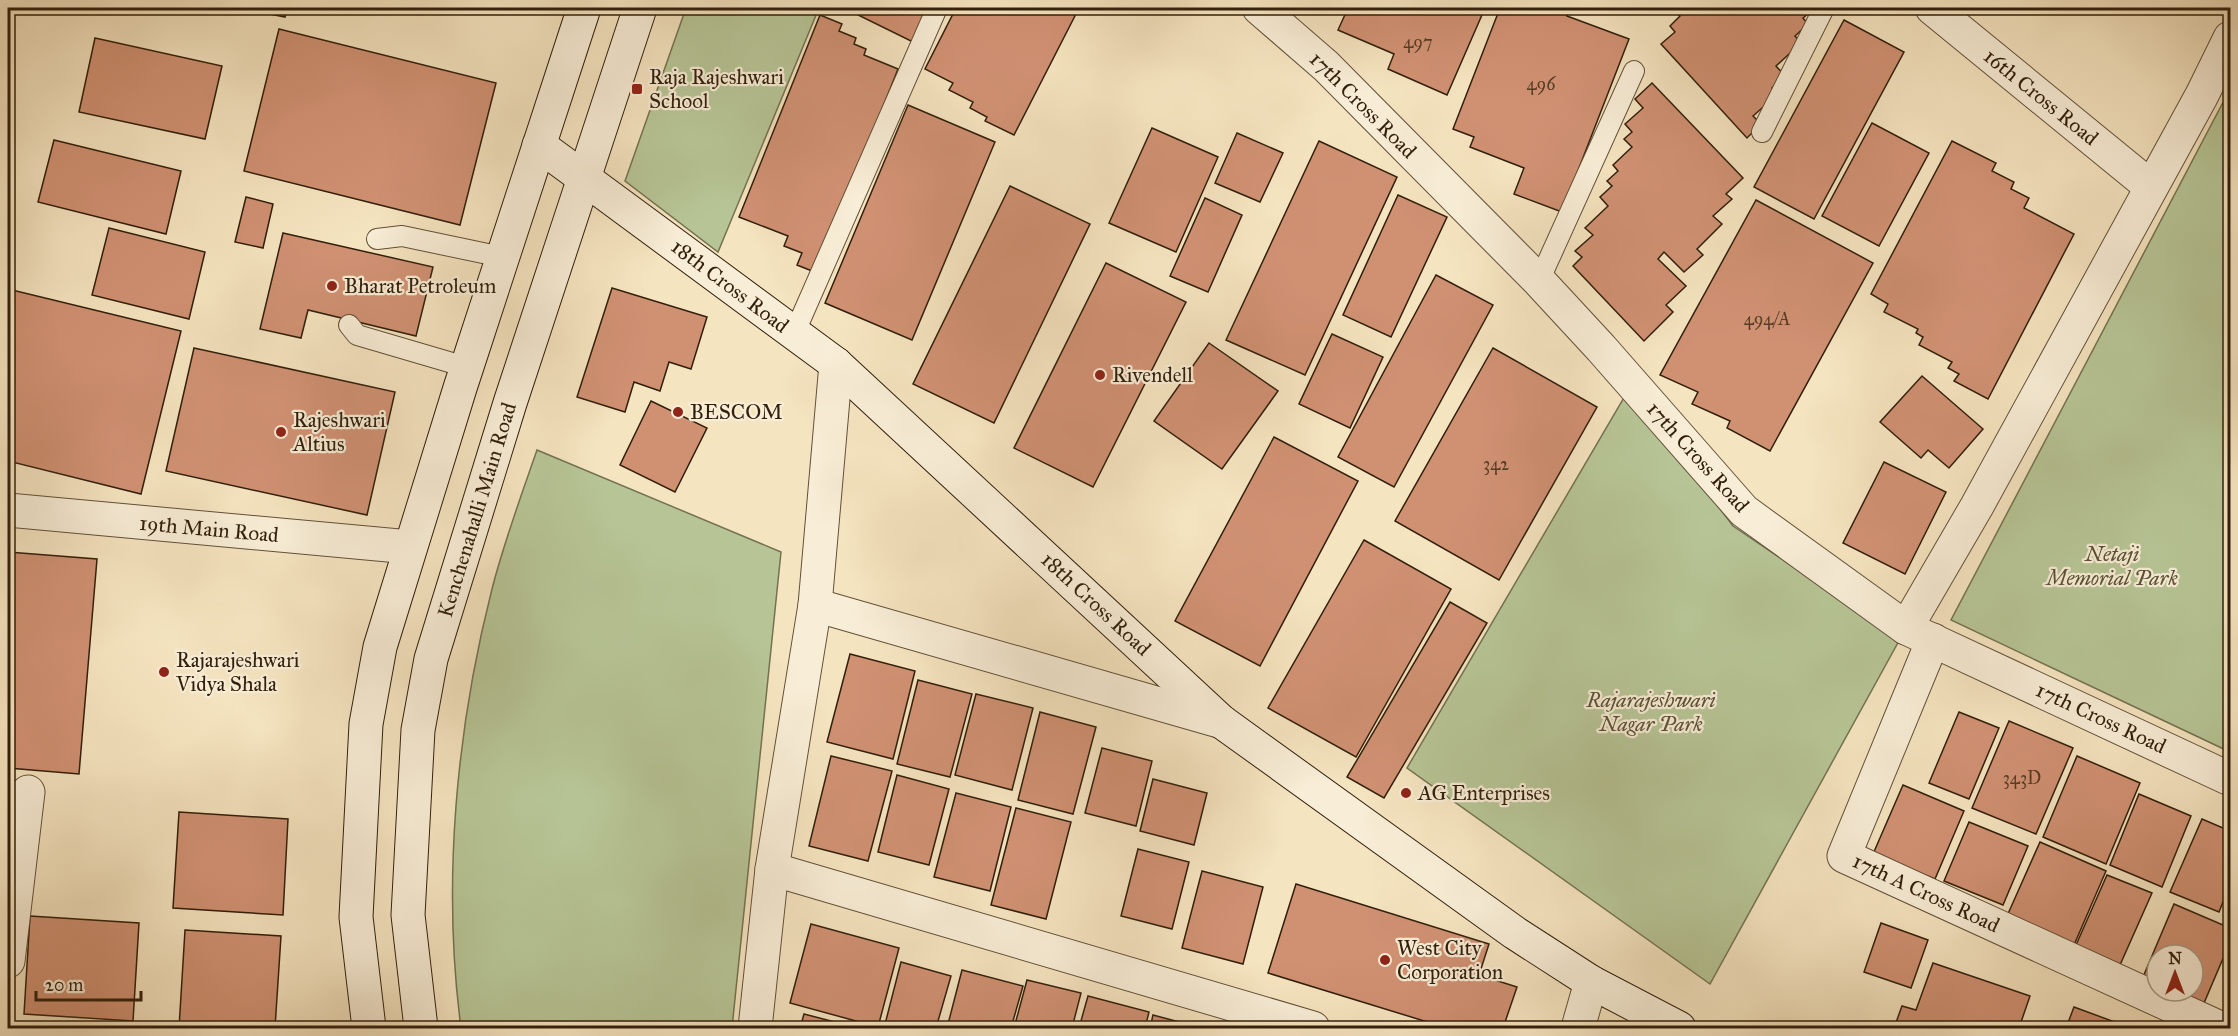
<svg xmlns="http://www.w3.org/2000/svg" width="2238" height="1036" font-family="'IM FELL Great Primer',serif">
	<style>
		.green { fill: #b7c596; stroke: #747250; stroke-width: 1.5 }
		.building { fill: #d09173; stroke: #311f0b; stroke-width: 1.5 }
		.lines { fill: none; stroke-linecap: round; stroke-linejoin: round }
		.lane-casing { stroke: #625038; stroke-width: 22 }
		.street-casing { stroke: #625038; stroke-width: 35 }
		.secondary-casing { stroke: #311f0b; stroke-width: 35 }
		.lane { stroke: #f8edd6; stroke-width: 20 }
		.street { stroke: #f8edd6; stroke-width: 33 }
		.secondary { stroke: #f8edd6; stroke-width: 33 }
		.poi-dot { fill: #8f2418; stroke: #f8edd6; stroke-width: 2 }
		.labels { text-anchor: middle; stroke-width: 4.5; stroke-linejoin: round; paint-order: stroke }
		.number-label { font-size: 18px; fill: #593c25 }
		.poi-label { font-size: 21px; fill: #311f0b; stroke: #f8edd6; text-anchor: start }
		.street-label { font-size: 21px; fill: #311f0b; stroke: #f8edd6 }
		.park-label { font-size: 21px; font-style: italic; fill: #595135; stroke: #f8edd6 }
	</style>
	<rect width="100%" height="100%" fill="#f5e4c0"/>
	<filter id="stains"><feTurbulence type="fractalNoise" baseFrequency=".00333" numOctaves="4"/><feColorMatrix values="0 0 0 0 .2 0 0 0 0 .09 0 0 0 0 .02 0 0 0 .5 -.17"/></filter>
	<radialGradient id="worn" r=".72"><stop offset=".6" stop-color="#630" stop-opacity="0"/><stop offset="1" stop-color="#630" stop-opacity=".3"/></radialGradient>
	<g class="green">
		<polygon points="686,8 819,8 718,252 625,181"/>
		<polygon points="2230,89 2230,752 1951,620"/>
		<polygon points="1629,389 1733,526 1900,639 1710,984 1407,768"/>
		<path d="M537,450L781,552L732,1028H461C442,884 456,730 492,589C504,542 521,496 537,450Z"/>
	</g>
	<g class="building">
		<polygon points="241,8 287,8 285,17"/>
		<polygon points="844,8 929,8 913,42"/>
		<polygon points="956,8 1079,8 1014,135 985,121 987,117 970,108 973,102 949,90 953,83 925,69"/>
		<polygon points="1348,8 1485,8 1447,95 1388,69 1394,54 1338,30"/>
		<polygon points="1500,8 1570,8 1567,16 1629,39 1562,212 1514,194 1524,168 1470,147 1474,137 1453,129"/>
		<polygon points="1674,8 1815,8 1803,18 1808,24 1795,36 1801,43 1776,66 1785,76 1772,88 1778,94 1753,116 1761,124 1747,138 1661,44 1675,32 1670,26 1680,16 1673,9"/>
		<polygon points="820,15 842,24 839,31 856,38 854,44 866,49 864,55 898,69 817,273 797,265 802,253 784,246 788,236 739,217"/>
		<polygon points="1844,20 1904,52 1814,219 1754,187"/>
		<polygon points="279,29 496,83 460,225 244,171"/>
		<polygon points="95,38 222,66 205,139 79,112"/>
		<polygon points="1652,83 1743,178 1726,194 1732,199 1713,216 1722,224 1697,249 1703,255 1684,272 1664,252 1658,259 1686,286 1666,305 1673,312 1644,341 1573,266 1582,257 1575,251 1593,235 1585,228 1608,206 1600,197 1612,186 1607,181 1618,171 1613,165 1632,147 1624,139 1632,132 1625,124 1643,108 1635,99"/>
		<polygon points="908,105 995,142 912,340 825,303"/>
		<polygon points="1872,123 1929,153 1879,246 1822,216"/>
		<polygon points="1152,128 1218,157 1176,252 1109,223"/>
		<polygon points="1237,133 1283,153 1260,202 1215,183"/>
		<polygon points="54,140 181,171 166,234 38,202"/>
		<polygon points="1319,141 1397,177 1305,375 1226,340"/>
		<polygon points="1952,141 1996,163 1992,171 2014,182 2011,189 2029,198 2024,208 2074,234 1988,399 1954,381 1959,374 1948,368 1952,362 1919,345 1923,337 1916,333 1918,329 1884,312 1888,304 1871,294"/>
		<polygon points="1010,186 1090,224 994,423 913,384"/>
		<polygon points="1398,195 1447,217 1391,337 1343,315"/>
		<polygon points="246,197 273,204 263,248 235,242"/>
		<polygon points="1205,198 1242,215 1208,292 1170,276"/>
		<polygon points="1756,200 1873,263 1770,451 1727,428 1730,421 1692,404 1698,392 1660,375"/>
		<polygon points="109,228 205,252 189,319 92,295"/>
		<polygon points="283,233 433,267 416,336 308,310 301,338 260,329"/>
		<polygon points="1106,263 1186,302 1093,487 1014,448"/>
		<polygon points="1436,275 1493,305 1394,487 1338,457"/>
		<polygon points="612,288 707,317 691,369 669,362 660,391 634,382 625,412 577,397"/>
		<polygon points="8,289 181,331 141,494 8,461"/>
		<polygon points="1332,334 1383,357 1350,428 1299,404"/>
		<polygon points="1209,343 1278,391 1222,469 1154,421"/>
		<polygon points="194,348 395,392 367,515 166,471"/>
		<polygon points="1493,348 1597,407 1499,580 1395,521"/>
		<polygon points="1922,376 1983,429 1949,468 1928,450 1921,458 1880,422"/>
		<polygon points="651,401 707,428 675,492 620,465"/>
		<polygon points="1274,437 1358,481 1260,666 1175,621"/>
		<polygon points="1884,462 1946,492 1905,574 1843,543"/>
		<polygon points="1364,540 1451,589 1356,757 1268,708"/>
		<polygon points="8,552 97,559 79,774 8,768"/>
		<polygon points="1450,602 1487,623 1384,798 1347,777"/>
		<polygon points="850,654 915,671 893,759 827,742"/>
		<polygon points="918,680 972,694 950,777 897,764"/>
		<polygon points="976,694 1033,708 1012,790 955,775"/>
		<polygon points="1040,712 1096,727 1073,814 1018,800"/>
		<polygon points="1959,712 1999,728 1969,799 1929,783"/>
		<polygon points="2009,721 2073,748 2036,834 1972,808"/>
		<polygon points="1102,748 1152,761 1136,826 1085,813"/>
		<polygon points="831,756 892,771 868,861 809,846"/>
		<polygon points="2077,756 2140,783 2106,864 2043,837"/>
		<polygon points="897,775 949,789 929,865 878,852"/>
		<polygon points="1153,779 1207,793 1194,845 1140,831"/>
		<polygon points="1903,785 1964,811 1935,879 1873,854"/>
		<polygon points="956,793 1011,807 990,891 934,877"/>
		<polygon points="2139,794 2191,816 2162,887 2110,865"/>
		<polygon points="1016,808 1071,822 1046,919 991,905"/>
		<polygon points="179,812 288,819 283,915 173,908"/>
		<polygon points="2202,819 2230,831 2230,884 2219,912 2170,892"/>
		<polygon points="1969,822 2028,846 2003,905 1944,881"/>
		<polygon points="2040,842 2106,871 2074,945 2007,916"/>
		<polygon points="1138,849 1189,862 1172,929 1121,916"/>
		<polygon points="1202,871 1263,887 1243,964 1182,948"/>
		<polygon points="2107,875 2152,893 2120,965 2076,945"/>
		<polygon points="1296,884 1489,944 1479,975 1517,987 1503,1028 1447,1028 1268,973"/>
		<polygon points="2174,904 2230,928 2230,942 2204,1003 2175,991 2193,991 2193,955 2157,955 2157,983 2143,977"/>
		<polygon points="30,916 139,923 133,1021 24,1014"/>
		<polygon points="1881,923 1928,940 1911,988 1864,972"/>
		<polygon points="811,924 899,948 878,1027 790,1003"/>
		<polygon points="185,930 281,936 275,1028 179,1028"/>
		<polygon points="901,962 951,976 936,1028 884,1028"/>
		<polygon points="1933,963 2030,996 2019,1028 1894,1028 1902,1006 1916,1010"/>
		<polygon points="962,970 1023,986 1011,1028 947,1028"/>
		<polygon points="1027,980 1081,993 1072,1028 1014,1028"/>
		<polygon points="1088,996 1149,1012 1145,1028 1079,1028"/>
		<polygon points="2074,1007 2131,1028 2066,1028"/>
		<polygon points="804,1014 858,1028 800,1028"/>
		<polygon points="1153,1015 1202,1028 1150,1028"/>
		<polygon points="51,1024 88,1028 50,1028"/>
	</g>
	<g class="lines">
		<g class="lane-casing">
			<g id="lane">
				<polyline points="1762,132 1824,8"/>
				<polyline points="377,239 402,236 502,257"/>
				<polyline points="1539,281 1634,71"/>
				<polyline points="349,325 357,335 466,367"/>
				<polyline points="794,334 937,8"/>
			</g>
		</g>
		<g class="street-casing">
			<g id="street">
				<polyline points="1259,8 1326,66 1539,281 1601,348 1744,511 1906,628 2230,779"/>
				<polyline points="1932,8 2151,187"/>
				<polyline points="836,364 815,605 1222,722"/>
				<polyline points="8,510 410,547"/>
				<polyline points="1906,628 1977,506 2202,95 2230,38"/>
				<polyline points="1933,640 1844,856 2220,1028"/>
				<polyline points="772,869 1313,1028"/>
				<polyline points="8,961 28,792"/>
				<polyline points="755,1028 772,869 815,605"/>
				<polyline points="1578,1028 1591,982"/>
			</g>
		</g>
		<g class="secondary-casing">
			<g id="secondary">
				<polyline points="539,145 836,364 1222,722 1515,933 1591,982 1679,1028"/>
				<polyline points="369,1028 356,917 366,724 380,647 460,388 584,8"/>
				<polyline points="421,1028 408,915 418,730 431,659 510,403 640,8"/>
			</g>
		</g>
		<use href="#lane" class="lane"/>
		<use href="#street" class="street"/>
		<use href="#secondary" class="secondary"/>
	</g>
	<g class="poi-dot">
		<rect x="631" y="83" width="12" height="12" rx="3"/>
		<circle cx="332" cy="286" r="6"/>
		<circle cx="1100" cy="375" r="6"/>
		<circle cx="678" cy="412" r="6"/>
		<circle cx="281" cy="432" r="6"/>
		<circle cx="164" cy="672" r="6"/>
		<circle cx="1406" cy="793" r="6"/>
		<circle cx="1385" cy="960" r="6"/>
	</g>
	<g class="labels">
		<g class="number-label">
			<text x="1418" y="48">497</text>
			<text x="1541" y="90">496</text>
			<text x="1767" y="325">494/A</text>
			<text x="1496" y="470">342</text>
			<text x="2022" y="784">343D</text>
		</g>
		<g class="poi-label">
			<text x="649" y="84">Raja Rajeshwari<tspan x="649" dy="24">School</tspan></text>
			<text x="344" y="293">Bharat Petroleum</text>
			<text x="1112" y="382">Rivendell</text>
			<text x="690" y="419">BESCOM</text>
			<text x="293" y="427">Rajeshwari<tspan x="293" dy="24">Altius</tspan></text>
			<text x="176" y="667">Rajarajeshwari<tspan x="176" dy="24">Vidya Shala</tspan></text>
			<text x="1418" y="800">AG Enterprises</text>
			<text x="1397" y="955">West City<tspan x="1397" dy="24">Corporation</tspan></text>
		</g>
		<g class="street-label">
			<text transform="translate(2041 97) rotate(39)" y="7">16th Cross Road</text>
			<text transform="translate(1363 105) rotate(45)" y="7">17th Cross Road</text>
			<text transform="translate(730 286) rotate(37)" y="7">18th Cross Road</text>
			<text transform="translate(1698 457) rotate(48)" y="7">17th Cross Road</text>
			<text transform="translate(477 510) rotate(-73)" y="7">Kenchenahalli Main Road</text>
			<text transform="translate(209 529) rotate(5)" y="7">19th Main Road</text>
			<text transform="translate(1096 604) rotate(43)" y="7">18th Cross Road</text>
			<text transform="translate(2101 718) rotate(25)" y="7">17th Cross Road</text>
			<text transform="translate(1926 893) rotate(25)" y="7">17th A Cross Road</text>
		</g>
		<g class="park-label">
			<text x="2112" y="561">Netaji<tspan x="2112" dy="24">Memorial Park</tspan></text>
			<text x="1651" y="707">Rajarajeshwari<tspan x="1651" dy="24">Nagar Park</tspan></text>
		</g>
	</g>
	<rect width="2238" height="1036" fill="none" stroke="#f5e4c0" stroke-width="30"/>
	<rect x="9" y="9" width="2220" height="1018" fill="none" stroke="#311f0b" stroke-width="3"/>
	<rect x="15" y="15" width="2208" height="1006" fill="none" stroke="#311f0b" stroke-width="1.5"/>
	<g transform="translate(2175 973)"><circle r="28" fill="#f8edd6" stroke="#a89b85" stroke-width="1.5"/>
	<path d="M0-4.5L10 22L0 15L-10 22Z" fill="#8f2418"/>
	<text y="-9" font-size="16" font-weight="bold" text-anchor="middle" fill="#311f0b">N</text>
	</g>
	<path d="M36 991v9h105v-9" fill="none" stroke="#311f0b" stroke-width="3"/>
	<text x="45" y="991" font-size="18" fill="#311f0b" stroke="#f8edd6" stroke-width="4.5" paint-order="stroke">20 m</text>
	<rect width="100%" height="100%" filter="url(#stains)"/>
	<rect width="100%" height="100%" fill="url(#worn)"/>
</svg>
